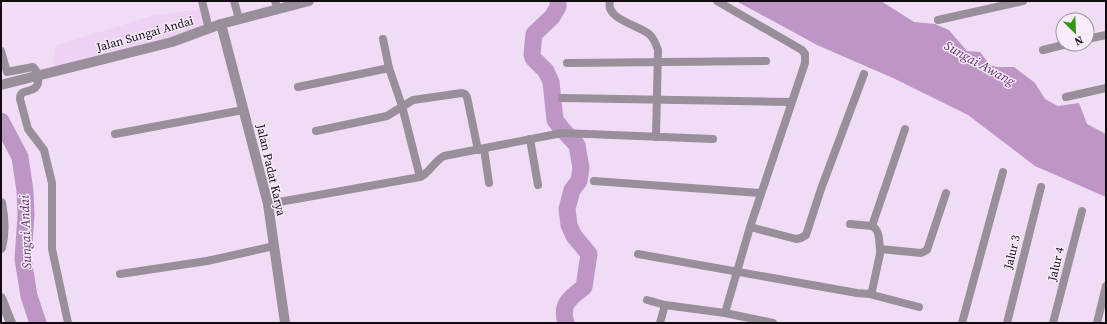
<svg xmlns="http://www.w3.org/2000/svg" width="1107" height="324" font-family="'Source Serif 4',serif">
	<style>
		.built { fill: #edd2f3 }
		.water { fill: #bd96c6 }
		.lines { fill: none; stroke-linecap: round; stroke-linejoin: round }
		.river { stroke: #bd96c6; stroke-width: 17 }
		.minor { stroke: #988f9a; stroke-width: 8 }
		.tertiary { stroke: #988f9a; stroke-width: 10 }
		.labels { text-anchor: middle; stroke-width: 3; stroke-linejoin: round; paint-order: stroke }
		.street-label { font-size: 12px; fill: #120b13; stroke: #f9ecfc }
		.water-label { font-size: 13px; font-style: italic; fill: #62326d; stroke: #f9ecfc }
	</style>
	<rect width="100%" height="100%" fill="#f1dcf6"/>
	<polygon class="built" points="202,8 210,29 161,48 104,65 60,75 53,60 55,46 154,15 175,13"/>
	<polygon class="water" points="736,1 881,1 914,22 935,24 949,30 967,51 980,52 990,65 997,67 1014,67 1035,83 1045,99 1058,106 1079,103 1087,124 1106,134 1106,197 1035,166 968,115 893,78 817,45"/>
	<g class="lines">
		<g class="river">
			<path d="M558,1V7L552,17L534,34L532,54L533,58L546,71L551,82L555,120L562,129L577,145L581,168L579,181L572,190L567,209L569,225L574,236L589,254L584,287C570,298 560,304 566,323"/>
			<polyline points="1,121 20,157 25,191 26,215 23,259 29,296 38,323"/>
		</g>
		<g class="minor">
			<polyline points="202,1 209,29"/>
			<polyline points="234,1 239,19"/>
			<polyline points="275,1 278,9"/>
			<path d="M610,1C605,19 638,25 649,34C654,38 656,44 658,50L656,137"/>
			<polyline points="717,1 802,50 805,54 805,63 750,227"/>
			<polyline points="938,20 1023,1"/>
			<polyline points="383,39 389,68 402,106 420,177"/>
			<polyline points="1087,39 1106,35"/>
			<polyline points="1043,50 1067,44"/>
			<path d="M1,51L7,72L33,67C38,72 41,82 35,88C31,91 26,91 22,93C20,95 20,96 20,99L28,129L44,150L52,183V249L68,323"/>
			<polyline points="567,63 766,61"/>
			<polyline points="298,87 389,68"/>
			<polyline points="1066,97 1106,88"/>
			<polyline points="562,98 791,102"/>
			<polyline points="316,131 387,116 413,100 462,93 465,94 467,97 478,150"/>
			<polyline points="115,134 243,110"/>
			<polyline points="530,139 538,185"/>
			<polyline points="484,149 489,183"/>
			<polyline points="594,181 760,193"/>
			<path d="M268,204L420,177C430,173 433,162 444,156L562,133L713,139"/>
			<polyline points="850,224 872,226"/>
			<path d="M880,249C879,241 880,230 872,226L905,129"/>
			<polyline points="638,254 857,293 869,294 872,291 880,254 880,249 921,253 927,250 946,193"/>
			<polyline points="120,274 207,261 274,246"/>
			<polyline points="869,294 919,307"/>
			<polyline points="647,300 665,305 725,313 773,323"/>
			<polyline points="725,313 750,227 796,239 801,238 806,235 821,189 864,74"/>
			<polyline points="660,323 665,305"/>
			<polyline points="962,323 1003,172"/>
			<polyline points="1007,323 1041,187"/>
			<polyline points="1053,323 1082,211"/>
			<polyline points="1097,323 1106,286"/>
		</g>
		<g class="tertiary">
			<polyline points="221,24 268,204 285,323"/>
			<polyline points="1,85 172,42 221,24 309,1"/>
			<path d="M1,203C4,218 5,233 1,248"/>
			<polyline points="1,298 11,323"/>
		</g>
	</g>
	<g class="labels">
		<g class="street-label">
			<text transform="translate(145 34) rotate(-16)" y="4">Jalan Sungai Andai</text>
			<text transform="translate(271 170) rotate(77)" y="4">Jalan Padat Karya</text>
			<text transform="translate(1012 252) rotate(-76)" y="4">Jalur 3</text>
			<text transform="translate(1056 264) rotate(-76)" y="4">Jalur 4</text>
		</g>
		<g class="water-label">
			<text transform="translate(980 63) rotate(29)" y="5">Sungai Awang</text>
			<text transform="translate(25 232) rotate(-92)" y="5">Sungai Andai</text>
		</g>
	</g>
	<rect width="1107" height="324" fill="none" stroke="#120b13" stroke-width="4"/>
	<g transform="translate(1075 32) rotate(156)"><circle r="19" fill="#f9ecfc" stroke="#9d929f"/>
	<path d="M0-3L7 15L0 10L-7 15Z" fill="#349413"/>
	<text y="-6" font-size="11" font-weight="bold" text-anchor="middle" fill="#120b13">N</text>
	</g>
</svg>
